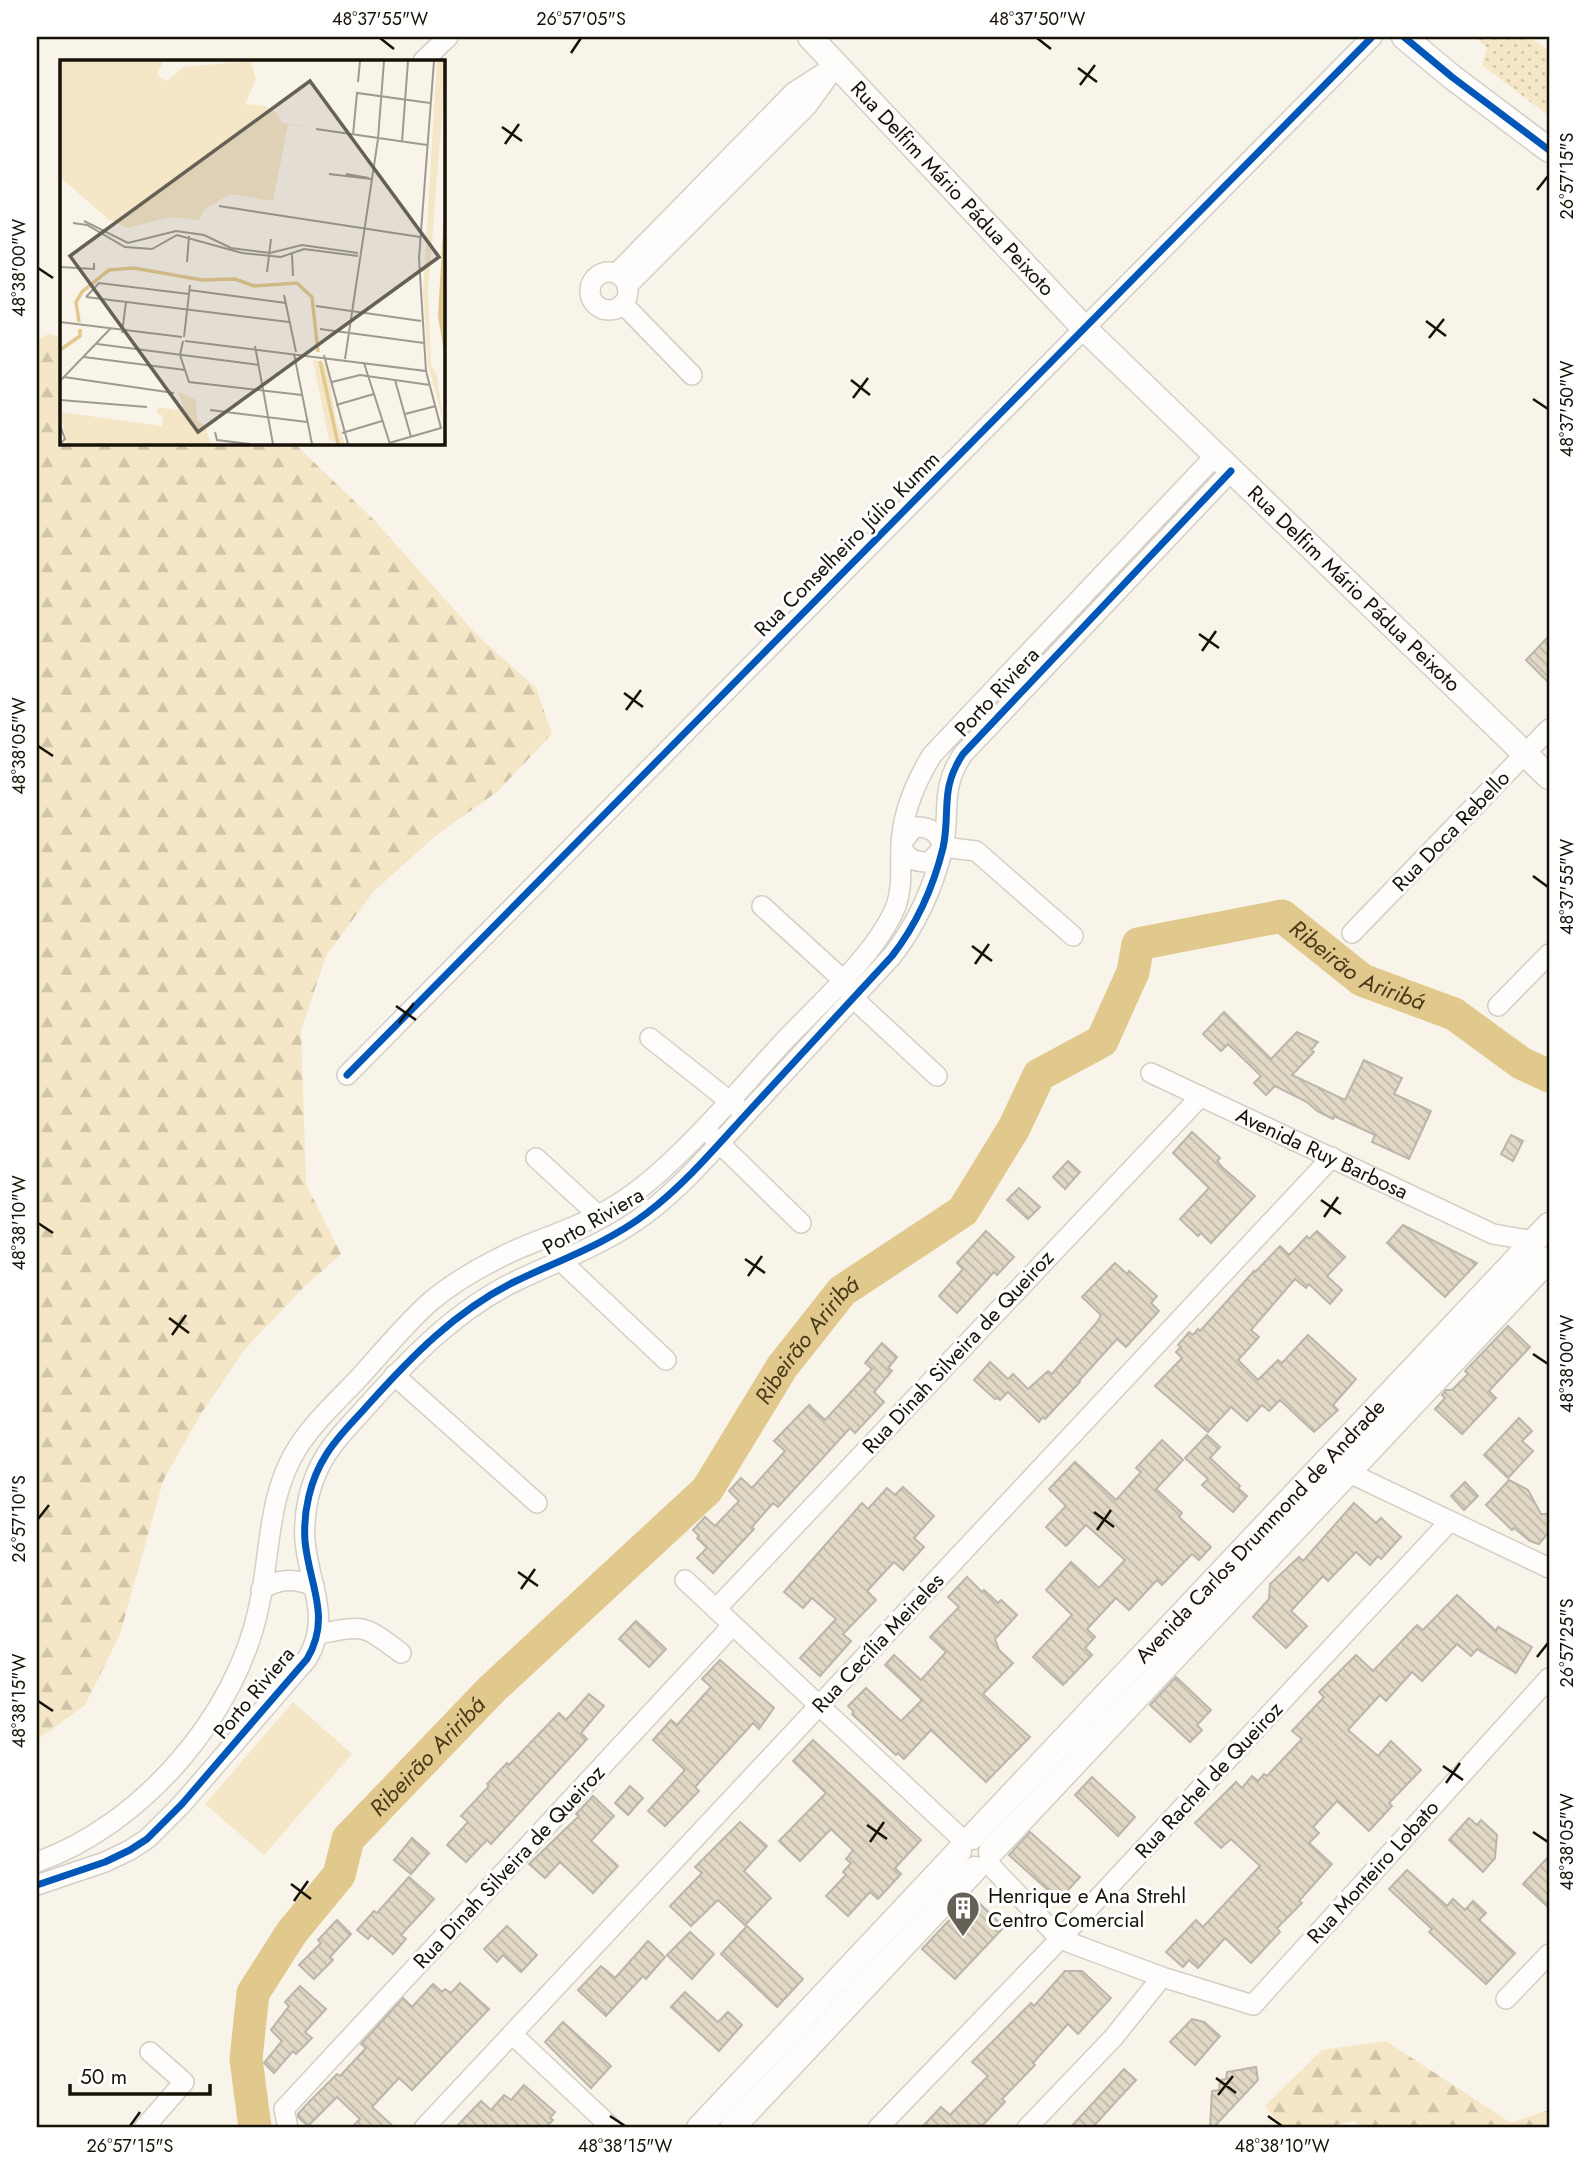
<svg xmlns="http://www.w3.org/2000/svg" width="1586" height="2165" font-family="Jost,sans-serif">
	<style>
		.grass { fill: url(#grass-dots) }
		.forest { fill: url(#forest-firs) }
		.park { fill: #f4e6c6 }
		.lines { fill: none; stroke-linecap: round; stroke-linejoin: round }
		.river { stroke: #e1c98e; stroke-width: 33 }
		.building { fill: url(#building-back-hatch); stroke: #bbb6ac; stroke-width: 2 }
		.minor-casing { stroke: #d4cfc5; stroke-width: 22 }
		.major-casing { stroke: #d4cfc5; stroke-width: 27 }
		.minor { stroke: #fefdfc; stroke-width: 19 }
		.major { stroke: #fefdfc; stroke-width: 24 }
		.cycleway-casing { stroke: #fff; stroke-width: 11 }
		.cycleway { stroke: #0057b8; stroke-width: 7 }
		.ticks { fill: none; stroke: #171207; stroke-width: 2.5 }
		.labels { text-anchor: middle; stroke-width: 6; stroke-linejoin: round; paint-order: stroke }
		.street-label { font-size: 21px; fill: #171207; stroke: #fff }
		.poi-label { font-size: 21px; fill: #171207; stroke: #fff; text-anchor: start }
		.water-label { font-size: 23px; font-style: italic; fill: #473917; stroke: #fff }
		.inset-river { fill: none; stroke: #e1c98e; stroke-width: 3.5 }
		.inset-road { fill: none; stroke: #9f9a8f; stroke-width: 2 }
		.view { fill: #666156; fill-opacity: 0.15; stroke: #666156; stroke-width: 3.5 }
		.inset-edge { fill: none; stroke: #171207; stroke-width: 3.5 }
		.neatline { fill: none; stroke: #171207; stroke-width: 2.5 }
		.ticks-label { font-size: 18px; text-anchor: middle; fill: #171207 }
	</style>
	<defs>
		<pattern id="grass-dots" width="8" height="8" patternUnits="userSpaceOnUse" patternTransform="scale(1.75)"><rect width="8" height="8" fill="#f4e6c6"/><path d="M2 2h.1M6 6h.1" fill="none" stroke="#d0c4a9" stroke-width="1.8" stroke-linecap="round"/></pattern>
		<pattern id="forest-firs" width="22" height="20" patternUnits="userSpaceOnUse" patternTransform="scale(1.75)"><rect width="22" height="20" fill="#f4e6c6"/><path d="M5 1l3.5 6h-7zM16 11l3.5 6h-7z" fill="#d0c4a9"/></pattern>
		<pattern id="building-back-hatch" width="6" height="6" patternUnits="userSpaceOnUse" patternTransform="scale(1.75)"><rect width="6" height="6" fill="#e1d8c5"/><path d="M-1 5l2 2M0 0l6 6M5-1l2 2" fill="none" stroke="#c0b8a8"/></pattern>
	</defs>
	<rect width="100%" height="100%" fill="#f9f4ea"/>
	<polygon class="grass" points="1475,37 1529,37 1549,51 1549,116 1482,65 1487,48"/>
	<g class="forest">
		<polygon points="49,334 61,337 61,443 294,443 374,520 477,635 536,688 552,734 498,791 433,838 373,892 326,956 301,1030 306,1184 341,1254 304,1287 245,1349 202,1412 163,1481 120,1634 85,1705 37,1740 37,340"/>
		<polygon points="1386,2041 1511,2123 1549,2110 1549,2128 1360,2128 1355,2121 1319,2128 1283,2128 1265,2106 1322,2050"/>
	</g>
	<polygon class="park" points="293,1702 352,1754 264,1855 205,1804"/>
	<g class="lines">
		<path class="river" id="s1" d="M255,2128L246,2059L253,1993L292,1932L339,1875L348,1839L492,1689L707,1490L782,1367L842,1291L963,1211L1014,1128L1039,1075L1102,1041L1133,972L1138,944L1282,916L1362,980L1454,1014L1521,1063L1549,1076"/>
	</g>
	<g class="building">
		<polygon points="1549,636 1549,683 1526,660"/>
		<polygon points="1224,1012 1271,1059 1297,1032 1318,1042 1311,1050 1314,1052 1292,1075 1345,1100 1364,1060 1402,1078 1394,1094 1431,1111 1409,1159 1372,1142 1375,1135 1334,1116 1333,1119 1317,1111 1307,1102 1275,1086 1266,1095 1254,1083 1261,1076 1228,1044 1221,1051 1203,1034"/>
		<polygon points="1192,1132 1220,1158 1217,1161 1222,1167 1255,1196 1211,1243 1201,1233 1198,1236 1180,1219 1209,1188 1173,1153"/>
		<polygon points="1511,1135 1523,1141 1513,1161 1501,1154"/>
		<polygon points="1068,1161 1080,1172 1065,1189 1053,1177"/>
		<polygon points="1019,1188 1040,1207 1028,1219 1007,1200"/>
		<polygon points="1403,1225 1477,1263 1445,1297 1387,1243"/>
		<polygon points="986,1231 1014,1257 997,1275 994,1272 957,1313 939,1296 963,1269 957,1263"/>
		<polygon points="1317,1231 1345,1257 1327,1276 1342,1290 1330,1304 1309,1284 1306,1288 1295,1279 1251,1330 1259,1337 1238,1360 1258,1380 1278,1360 1282,1363 1308,1335 1356,1379 1333,1405 1338,1410 1314,1432 1280,1400 1269,1411 1262,1405 1247,1421 1231,1407 1208,1432 1155,1386 1182,1358 1176,1352 1181,1347 1178,1345 1189,1332 1193,1335 1198,1329 1200,1331 1254,1271 1255,1272 1280,1246 1289,1255 1307,1236 1309,1239"/>
		<polygon points="1115,1263 1127,1274 1129,1271 1157,1296 1151,1303 1159,1311 1126,1347 1117,1339 1079,1381 1080,1382 1045,1419 1043,1417 1039,1422 1008,1392 1000,1400 997,1398 995,1399 974,1380 990,1362 1008,1379 1013,1374 1028,1389 1048,1371 1052,1374 1098,1321 1101,1315 1082,1297"/>
		<polygon points="1508,1326 1530,1347 1489,1391 1496,1398 1462,1434 1435,1409 1445,1398 1442,1395 1446,1390 1452,1390 1468,1374 1465,1371"/>
		<polygon points="882,1343 897,1357 888,1368 892,1371 874,1392 884,1402 855,1433 850,1428 778,1507 773,1503 752,1527 754,1529 713,1573 697,1558 707,1548 697,1538 699,1536 693,1530 705,1517 715,1526 739,1501 729,1491 741,1478 752,1488 785,1451 774,1441 809,1405 825,1420 872,1369 865,1363"/>
		<polygon points="1519,1418 1532,1431 1522,1441 1533,1451 1508,1478 1484,1455"/>
		<polygon points="1207,1435 1220,1447 1210,1458 1240,1486 1238,1488 1247,1496 1233,1512 1202,1485 1208,1479 1185,1458"/>
		<polygon points="1162,1440 1183,1460 1156,1489 1182,1513 1179,1517 1211,1547 1199,1560 1192,1554 1162,1585 1157,1580 1129,1610 1116,1598 1087,1629 1095,1637 1085,1648 1092,1655 1063,1685 1033,1657 1072,1615 1046,1590 1071,1562 1099,1588 1125,1560 1086,1525 1066,1546 1046,1527 1066,1506 1049,1489 1075,1462 1116,1500 1141,1472 1136,1468"/>
		<polygon points="1509,1480 1528,1490 1541,1514 1549,1514 1549,1532 1539,1544 1530,1541 1514,1528 1512,1530 1486,1505"/>
		<polygon points="1465,1482 1478,1496 1464,1510 1451,1496"/>
		<polygon points="903,1487 934,1516 914,1538 924,1547 903,1570 894,1562 867,1591 876,1600 843,1634 851,1641 820,1676 800,1658 836,1619 812,1598 803,1608 784,1592 862,1503 868,1509 887,1488 895,1495"/>
		<polygon points="1354,1503 1376,1523 1381,1518 1401,1537 1381,1559 1378,1556 1370,1565 1356,1552 1328,1581 1323,1576 1291,1611 1307,1626 1286,1648 1253,1617 1269,1599 1270,1584 1299,1557 1303,1561"/>
		<polygon points="967,1577 982,1592 984,1590 998,1603 1001,1600 1017,1615 995,1639 999,1650 1013,1663 983,1694 1030,1737 986,1782 931,1730 904,1759 898,1753 896,1755 852,1714 854,1712 848,1706 866,1688 901,1721 922,1700 885,1665 894,1655 921,1680 946,1652 930,1637 959,1607 948,1597"/>
		<polygon points="1457,1595 1496,1631 1498,1627 1532,1647 1516,1673 1477,1649 1471,1656 1457,1644 1422,1681 1412,1672 1386,1701 1380,1695 1348,1730 1378,1756 1391,1741 1421,1770 1389,1803 1392,1806 1369,1831 1337,1801 1313,1827 1319,1833 1309,1843 1332,1864 1299,1901 1302,1903 1277,1928 1280,1932 1251,1963 1225,1938 1198,1968 1189,1960 1183,1967 1166,1952 1196,1920 1203,1927 1260,1866 1231,1839 1221,1848 1195,1823 1236,1782 1242,1788 1252,1776 1258,1781 1264,1774 1267,1776 1302,1739 1292,1731 1324,1697 1319,1692 1356,1655 1373,1671 1417,1625 1423,1630"/>
		<polygon points="636,1621 666,1649 649,1667 619,1639"/>
		<polygon points="720,1660 774,1708 759,1729 753,1723 695,1787 699,1791 665,1826 648,1811 685,1770 653,1740 671,1720 677,1725 711,1687 702,1679"/>
		<polygon points="1176,1677 1211,1710 1197,1725 1202,1730 1190,1742 1150,1705"/>
		<polygon points="589,1694 604,1706 581,1733 587,1739 491,1844 487,1840 466,1862 447,1845 468,1822 461,1816 489,1786 487,1784 507,1763 509,1765 559,1713 566,1720"/>
		<polygon points="813,1740 921,1840 895,1868 901,1874 878,1899 870,1892 848,1916 826,1896 846,1875 843,1872 851,1863 846,1859 853,1850 831,1829 800,1861 779,1841 826,1793 793,1761"/>
		<polygon points="1092,1777 1135,1817 1118,1836 1075,1795"/>
		<polygon points="630,1786 643,1798 628,1815 615,1803"/>
		<polygon points="593,1796 614,1816 591,1841 618,1866 593,1893 560,1862 545,1878 529,1864 579,1816 576,1814"/>
		<polygon points="1469,1818 1477,1825 1481,1820 1497,1835 1495,1858 1483,1872 1449,1840"/>
		<polygon points="740,1822 767,1846 744,1871 771,1898 745,1925 718,1900 691,1926 670,1906 702,1873 695,1867"/>
		<polygon points="1030,1832 1080,1877 1059,1900 1009,1855"/>
		<polygon points="412,1838 429,1853 411,1874 394,1860"/>
		<polygon points="1549,1856 1549,1908 1523,1884"/>
		<polygon points="1407,1870 1447,1906 1453,1899 1465,1910 1473,1901 1486,1913 1479,1920 1515,1953 1486,1984 1429,1932 1432,1929 1389,1889"/>
		<polygon points="409,1877 434,1899 401,1935 406,1939 393,1954 371,1935 368,1939 357,1930 374,1911 377,1913"/>
		<polygon points="972,1896 1004,1927 955,1979 922,1949"/>
		<polygon points="337,1920 351,1934 330,1957 333,1960 314,1979 299,1965 321,1943 318,1940"/>
		<polygon points="507,1926 537,1955 521,1972 503,1955 497,1962 484,1949"/>
		<polygon points="747,1926 803,1979 777,2007 721,1954"/>
		<polygon points="690,1932 714,1954 692,1979 667,1955"/>
		<polygon points="648,1941 665,1957 646,1979 643,1976 606,2016 578,1990 601,1966 615,1978"/>
		<polygon points="1065,1971 1082,1971 1111,1998 1078,2034 1068,2024 1033,2063 1035,2065 1002,2099 1005,2102 980,2128 921,2128 941,2107 950,2115 988,2076 972,2062 1031,2003 1034,2006"/>
		<polygon points="460,1983 489,2009 412,2090 399,2078 372,2107 395,2128 351,2128 360,2119 337,2097 308,2126 298,2117 298,2114 308,2103 337,2074 340,2076 366,2048 361,2044 403,1998 412,2007 433,1984 442,1992 445,1989 451,1993"/>
		<polygon points="300,1986 326,2009 305,2032 312,2038 296,2054 293,2051 274,2073 264,2063 282,2041 271,2030 289,2006 285,2002"/>
		<polygon points="685,1992 718,2022 728,2012 742,2025 719,2051 671,2007"/>
		<polygon points="1192,2019 1204,2022 1220,2036 1195,2065 1170,2042"/>
		<polygon points="563,2022 611,2066 591,2088 545,2042"/>
		<polygon points="1256,2067 1258,2080 1213,2128 1210,2128 1212,2091 1219,2090 1220,2080 1226,2079 1227,2072"/>
		<polygon points="1124,2069 1136,2080 1112,2106 1092,2128 1070,2128"/>
		<polygon points="524,2085 555,2112 550,2118 553,2120 545,2128 455,2128 481,2101 491,2110 504,2095 511,2100"/>
	</g>
	<g class="lines">
		<g class="minor-casing">
			<g id="minor">
				<polyline points="423,61 448,37"/>
				<circle cx="609" cy="291" r="19"/>
				<polyline points="617,273 794,92 827,71"/>
				<polyline points="627,286 807,106 837,64"/>
				<polyline points="623,304 692,375"/>
				<path d="M914,827C929,826 939,832 943,847L930,862C913,862 906,859 901,844Z"/>
				<polyline points="943,847 976,851 1073,936"/>
				<polyline points="762,906 842,979 853,998 937,1076"/>
				<polyline points="1352,933 1549,729"/>
				<polyline points="1498,1006 1549,954"/>
				<polyline points="650,1038 737,1107"/>
				<path id="s2" d="M1151,1073L1493,1234L1534,1241"/>
				<polyline points="347,1075 1372,37"/>
				<polyline points="712,1136 801,1223"/>
				<polyline points="536,1158 598,1215"/>
				<polyline points="551,1236 562,1262 666,1360"/>
				<polyline points="394,1375 537,1503"/>
				<polyline points="1337,1467 1549,1568"/>
				<polyline points="685,1580 964,1841"/>
				<path d="M261,1590C279,1578 295,1578 314,1586"/>
				<polyline points="716,1609 1201,1096"/>
				<path d="M318,1634C366,1625 362,1624 401,1653"/>
				<path d="M37,1862C142,1825 237,1715 259,1606C271,1552 267,1495 298,1447C314,1422 337,1401 358,1379C381,1354 404,1325 430,1302C450,1285 475,1270 499,1258C523,1245 550,1237 575,1226C607,1213 637,1193 663,1169C707,1129 746,1082 787,1038C822,1001 877,953 896,906C903,886 900,867 901,846C902,813 915,783 932,755L1215,456"/>
				<polyline points="988,1863 1060,1939 1162,1977 1253,2005 1549,1678"/>
				<path d="M37,1885L105,1862L130,1850L147,1839L182,1804L307,1659C332,1617 309,1585 305,1541C303,1512 310,1480 326,1455C337,1437 353,1422 367,1406C410,1358 456,1310 516,1281C560,1260 608,1243 647,1213C685,1184 716,1147 748,1112C796,1060 844,1008 892,956C917,924 933,888 943,848C951,811 939,790 963,754L1231,471"/>
				<polyline points="1506,1999 1549,1954"/>
				<polyline points="512,2034 612,2128"/>
				<polyline points="144,2128 184,2082 150,2052"/>
				<polyline points="288,2128 284,2109 733,1625"/>
				<polyline points="424,2128 1332,1157"/>
				<polyline points="878,2128 1060,1939 1450,1521"/>
				<polyline points="1027,2128 1113,2038 1162,1977"/>
			</g>
		</g>
		<g class="major-casing">
			<g id="major">
				<path id="s3" d="M810,37L1084,328L1549,777"/>
				<polyline points="1404,37 1452,77 1549,150"/>
				<path id="s4" d="M972,1837L1549,1225"/>
				<polyline points="991,1852 1549,1259"/>
				<polyline points="699,2128 959,1851"/>
				<polyline points="732,2128 975,1869"/>
			</g>
		</g>
		<use href="#minor" class="minor"/>
		<use href="#major" class="major"/>
		<g class="cycleway-casing">
			<g id="cycleway">
				<polyline points="1404,37 1452,77 1549,150"/>
				<polyline points="347,1075 1372,37"/>
				<path d="M37,1885L105,1862L130,1850L147,1839L182,1804L307,1659C332,1617 309,1585 305,1541C303,1512 310,1480 326,1455C337,1437 353,1422 367,1406C410,1358 456,1310 516,1281C560,1260 608,1243 647,1213C685,1184 716,1147 748,1112C796,1060 844,1008 892,956C917,924 933,888 943,848C951,811 939,790 963,754L1231,471"/>
			</g>
		</g>
		<use href="#cycleway" class="cycleway"/>
	</g>
	<path class="ticks" d="M380,38L394,49M1037,38L1051,49M571,53L581,38M1078,68L1097,82M1080,85L1095,65M502,127L522,141M505,144L519,124M1537,190L1548,176M38,268L53,278M1426,321L1446,336M1429,338L1444,319M851,380L870,395M853,398L868,378M1533,399L1548,409M1199,634L1219,648M1202,651L1216,631M624,693L643,707M626,710L641,690M38,746L53,756M1533,876L1548,887M972,946L992,961M975,964L989,944M396,1006L416,1020M399,1023L414,1003M1321,1200L1341,1214M1324,1217L1338,1197M38,1223L53,1233M745,1259L765,1273M748,1276L762,1256M169,1318L189,1333M172,1335L186,1315M1533,1354L1548,1364M1094,1512L1114,1527M38,1519L49,1505M1097,1530L1111,1510M518,1572L538,1586M521,1589L535,1569M1537,1657L1548,1643M38,1701L53,1711M1443,1766L1463,1780M1446,1783L1460,1763M867,1825L887,1839M1533,1832L1548,1842M870,1842L884,1822M291,1884L311,1899M294,1901L308,1881M1216,2078L1236,2093M1218,2095L1233,2076M610,2116L625,2126M1268,2116L1282,2126M130,2126L140,2112"/>
	<defs>
		<g id="building-pin" transform="scale(1.75)"><path d="M0 17L-7.5 6A9.5 9.5 0 1 1 7.5 6Z" fill="#666156" stroke="#fff"/><path d="M-4-6H4V6H1V3H-1V6H-4ZM-2.5-4.3h1.7v1.8h-1.7ZM.8-4.3h1.7v1.8H.8ZM-2.5-1h1.7V.8h-1.7ZM.8-1h1.7V.8H.8Z" fill="#fff"/></g>
	</defs>
	<g fill-rule="evenodd">
		<use href="#building-pin" x="963" y="1908"/>
	</g>
	<g class="labels">
		<g class="street-label">
			<text dy="7" stroke="none"><textPath href="#s3" startOffset="208">Rua Delfim Mário Pádua Peixoto</textPath></text>
			<text transform="translate(847 544) rotate(-45)" y="7">Rua Conselheiro Júlio Kumm</text>
			<text dy="7" stroke="none"><textPath href="#s3" startOffset="775">Rua Delfim Mário Pádua Peixoto</textPath></text>
			<text transform="translate(997 692) rotate(-47)" y="7">Porto Riviera</text>
			<text transform="translate(1451 831) rotate(-46)" y="7">Rua Doca Rebello</text>
			<text dy="7" stroke="none"><textPath href="#s2" startOffset="189">Avenida Ruy Barbosa</textPath></text>
			<text transform="translate(593 1221) rotate(-30)" y="7">Porto Riviera</text>
			<text transform="translate(958 1352) rotate(-47)" y="7">Rua Dinah Silveira de Queiroz</text>
			<text dy="7" stroke="none"><textPath href="#s4" startOffset="420">Avenida Carlos Drummond de Andrade</textPath></text>
			<text transform="translate(878 1643) rotate(-47)" y="7">Rua Cecília Meireles</text>
			<text transform="translate(254 1693) rotate(-50)" y="7">Porto Riviera</text>
			<text transform="translate(1209 1780) rotate(-47)" y="7">Rua Rachel de Queiroz</text>
			<text transform="translate(509 1867) rotate(-47)" y="7">Rua Dinah Silveira de Queiroz</text>
			<text transform="translate(1373 1872) rotate(-48)" y="7">Rua Monteiro Lobato</text>
		</g>
		<g class="poi-label">
			<text x="988" y="1903">Henrique e Ana Strehl<tspan x="988" dy="24">Centro Comercial</tspan></text>
		</g>
		<g class="water-label">
			<text dy="8" stroke="none"><textPath href="#s1" startOffset="1776">Ribeirão Ariribá</textPath></text>
			<text dy="8" stroke="none"><textPath href="#s1" startOffset="1001">Ribeirão Ariribá</textPath></text>
			<text dy="8" stroke="none"><textPath href="#s1" startOffset="434">Ribeirão Ariribá</textPath></text>
		</g>
	</g>
	<g transform="translate(60 60)">
		<rect width="385" height="385" fill="#f9f4ea"/>
		<path d="M377,1H385V19L368,230L371,305L377,315L383,361L368,304L363,231Z" fill="#f4e6c6"/>
		<path d="M0,1H103L97,15L107,21L123,7L191,1L196,20L185,44L204,46L217,53L222,63L257,68L228,65L213,141L170,134L144,150L139,160L110,157L68,168L48,159L0,117ZM253,300L267,304L276,361L285,384L269,380ZM118,332L136,340L137,360L145,366L151,384H7L0,352L102,366L103,357L97,353L98,347L116,350L123,346Z" fill="#f4e6c6"/>
		<path d="M385,136V298L378,256Z" fill="#e1c98e"/>
		<path class="inset-river" d="M19,262L16,242L22,232L49,210L74,208L142,220L175,219L194,226L237,223L252,237L258,292M0,290L20,276V269M260,301L278,384"/>
		<path class="inset-road" d="M298,22L300,1M256,69L367,85M293,75L297,33L370,43M342,82L348,1M269,114L311,119M286,114L309,118M159,146L360,177M24,161L68,183L116,171L144,175L171,188L210,193L242,185L298,193M13,163L27,165L65,187L92,189L117,175L182,193L221,197L244,189L298,196M232,194L233,216M127,202L129,176M0,207L34,209V203M207,212L211,179M129,230L226,243M224,235L236,292M26,237L229,262M26,237L39,223L129,234M256,246L361,261M0,262L122,277M260,269L364,283M62,273L66,242M124,277L130,225M123,281L120,295L129,322L242,335M125,281L366,311L359,198L374,1M37,284L199,305M195,286L213,384M234,294L252,384M264,295L288,384M24,297L125,310M285,299L318,79L324,1M304,303L330,384M4,317L114,333M335,320L351,377M0,321L51,268M272,322L300,315L370,325M0,340L87,347M276,345L314,334M150,350L247,362M345,354L376,346M0,365L5,379L0,384M155,372L157,380L190,384M282,373L322,361M329,383L381,368L366,311"/>
		<path class="view" d="M250,21L379,197L138,372L10,196Z"/>
		<rect width="385" height="385" class="inset-edge"/>
	</g>
	<rect width="1586" height="2165" fill="none" stroke="#ffffff" stroke-width="77"/>
	<path d="M70 2084v10h140v-10" fill="none" stroke="#171207" stroke-width="3.5"/>
	<text x="80" y="2084" font-size="21" fill="#171207" stroke="#ffffff" stroke-width="5" paint-order="stroke">50 m</text>
	<rect x="38" y="38" width="1510" height="2088" class="neatline"/>
	<g class="ticks-label">
		<text x="380" y="25">48°37'55"W</text>
		<text x="581" y="25">26°57'05"S</text>
		<text x="1037" y="25">48°37'50"W</text>
		<text transform="translate(1567 176) rotate(-90)" y="6">26°57'15"S</text>
		<text transform="translate(19 268) rotate(-90)" y="6">48°38'00"W</text>
		<text transform="translate(1567 409) rotate(-90)" y="6">48°37'50"W</text>
		<text transform="translate(19 746) rotate(-90)" y="6">48°38'05"W</text>
		<text transform="translate(1567 887) rotate(-90)" y="6">48°37'55"W</text>
		<text transform="translate(19 1223) rotate(-90)" y="6">48°38'10"W</text>
		<text transform="translate(1567 1364) rotate(-90)" y="6">48°38'00"W</text>
		<text transform="translate(19 1519) rotate(-90)" y="6">26°57'10"S</text>
		<text transform="translate(1567 1643) rotate(-90)" y="6">26°57'25"S</text>
		<text transform="translate(19 1701) rotate(-90)" y="6">48°38'15"W</text>
		<text transform="translate(1567 1842) rotate(-90)" y="6">48°38'05"W</text>
		<text x="130" y="2152">26°57'15"S</text>
		<text x="625" y="2152">48°38'15"W</text>
		<text x="1282" y="2152">48°38'10"W</text>
	</g>
</svg>
